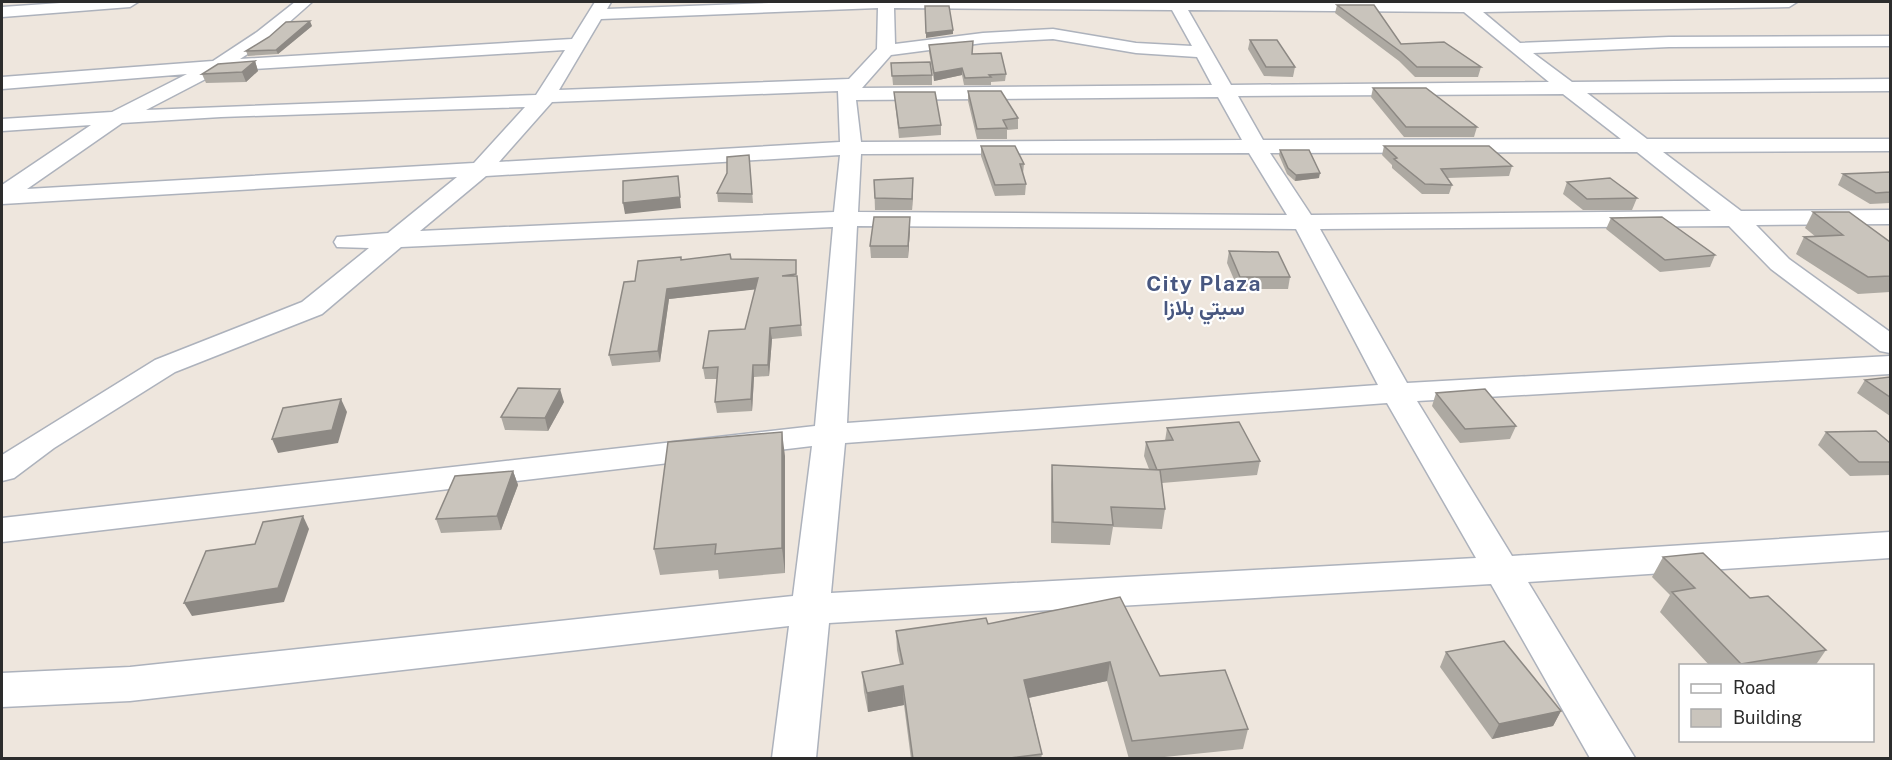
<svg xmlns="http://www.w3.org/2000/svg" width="1892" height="760" font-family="'Public Sans',Vazirmatn,sans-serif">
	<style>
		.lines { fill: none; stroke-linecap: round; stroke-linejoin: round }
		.street-casing { stroke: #adb2bc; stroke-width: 3 }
		.street { fill: #fff; fill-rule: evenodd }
		.wall { fill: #ada9a2 }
		.shaded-wall { fill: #8d8984 }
		.building { fill: #c9c4bc; stroke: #8d8984; stroke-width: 1.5 }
		.labels { text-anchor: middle; stroke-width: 4.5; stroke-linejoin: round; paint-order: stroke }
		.district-label { font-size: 21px; font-weight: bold; letter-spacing: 1.5px; fill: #485780; stroke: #fff }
	</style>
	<rect width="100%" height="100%" fill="#eee6dd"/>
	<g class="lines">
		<g class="street-casing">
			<g id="street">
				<polygon points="75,2 138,2 130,7 2,17 2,7"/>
				<path d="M295,2H312L269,40L240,59L572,39L595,2H611L607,9L799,2H1797L1789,7L1483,12L1520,43L1669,37L1890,36V46L1669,47L1533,53L1572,82L1890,79V91L1587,93L1647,139H1890V151L1663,152L1741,211L1890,210V224L1756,225L1789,259L1890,332V353L1880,351L1771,269L1729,226L1320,229L1407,383L1890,356V374L1417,401L1512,556L1890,532V558L1528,582L1635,758H1590L1491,584L829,623L816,758H772L789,626L130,701L2,707V673L130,667L793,596L812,446L2,542V518L815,426L833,227L401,247L322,314L175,372L54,448L14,478L2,481V455L155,360L302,302L369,248L337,247L334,242L337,237L388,233L457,177L2,204V185L91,125L2,131V119L112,112L187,74L2,89V77L213,61L257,32ZM878,8L877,49L849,79L559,90L601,19ZM894,8L1172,10L1192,46L1136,43L1053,29L983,33L895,44ZM1188,10L1464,12L1549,82L1231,85ZM1053,39L1136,53L1197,57L1212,85L862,88L891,55L983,43ZM565,50L536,95L146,110L221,71ZM838,91L840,142L499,162L552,102ZM1563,94L1621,139L1263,140L1238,96ZM1218,97L1242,140L861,142L856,100ZM525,107L474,163L27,189L122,123L221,117ZM1637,152L1711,211L1311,215L1270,153ZM1249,153L1287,215L858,212L861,154ZM840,155L834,212L420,231L486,176ZM857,226L1296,229L1378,385L847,423ZM1387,403L1476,558L831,593L845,443Z"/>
			</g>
		</g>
		<use href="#street" class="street"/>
	</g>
	<g class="wall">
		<polygon points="1337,5 1401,44 1481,67 1478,77 1415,77 1399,61 1335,13"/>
		<polygon points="312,26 278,54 248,56 246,51 269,37"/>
		<polygon points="1250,40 1295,67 1293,77 1264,76 1248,49"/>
		<polygon points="929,45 972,54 1006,74 1005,81 991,82 991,85 964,85 962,75 934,81 929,52"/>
		<polygon points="255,61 258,71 246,82 206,83 202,74"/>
		<polygon points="891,63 932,75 932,85 893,85"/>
		<polygon points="1373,88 1477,127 1474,137 1404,137 1371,97"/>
		<polygon points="968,91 1018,118 1018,129 1007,130 1007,139 977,139 968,101"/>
		<polygon points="894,92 941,125 941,135 899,138 895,102"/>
		<polygon points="981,146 1024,164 1023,174 1026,184 1025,195 995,196 981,156"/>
		<polygon points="1384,146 1512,166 1509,176 1447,178 1452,185 1449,194 1422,194 1392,168 1392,165 1382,155"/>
		<polygon points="1280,150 1319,178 1295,181 1287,174 1279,155"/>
		<polygon points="749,155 753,203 718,202 717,193"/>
		<polygon points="1890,172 1890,203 1870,204 1838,185 1843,174"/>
		<polygon points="874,180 913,189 912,210 875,210"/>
		<polygon points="1567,182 1637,198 1632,210 1583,210 1563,194"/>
		<polygon points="1813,212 1890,242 1890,292 1858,294 1796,254 1804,237 1816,237 1805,228"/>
		<polygon points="910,217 910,229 908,258 871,258 870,246"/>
		<polygon points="1611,218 1715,255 1710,267 1660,272 1606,229"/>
		<polygon points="1229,251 1290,277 1288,289 1238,289 1227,263"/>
		<polygon points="681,259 731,259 797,284 802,336 772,339 769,376 754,377 752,411 717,413 715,402 717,379 705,379 703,368 745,329 755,289 669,299 660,362 612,366 609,355 635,281"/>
		<polygon points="1890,377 1890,416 1857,393 1865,380"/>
		<polygon points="1436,393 1516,426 1510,439 1460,443 1432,406"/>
		<polygon points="564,402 548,431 505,430 501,417"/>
		<polygon points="1167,428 1260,461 1257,475 1162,483 1165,509 1162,529 1113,527 1110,545 1051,543 1051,485 1052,465 1149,469 1144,456 1146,442 1165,441"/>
		<polygon points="1826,432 1890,443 1890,475 1850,476 1818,445"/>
		<polygon points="785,456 785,573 719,579 718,570 660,575 654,549"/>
		<polygon points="513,471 518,485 501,530 441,533 436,519"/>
		<polygon points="1663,557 1750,598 1826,650 1815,666 1710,666 1660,612 1670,595 1652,577"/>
		<polygon points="988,624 1160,676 1248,729 1243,749 1145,759 1129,759 1107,681 1029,698 1042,754 1041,759 911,759 904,705 868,712 864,692 862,672 900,665 897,650 896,631"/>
		<polygon points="1446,652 1561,711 1553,726 1492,739 1440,667"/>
	</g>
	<g class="shaded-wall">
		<polygon points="310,21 312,26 278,54 276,50"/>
		<polygon points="953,30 953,34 926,38 926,33"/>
		<polygon points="255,61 258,71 246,82 242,72"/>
		<polygon points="962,68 962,75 934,81 934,73"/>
		<polygon points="1320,173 1319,178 1295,181 1296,175"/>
		<polygon points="678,176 681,208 625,214 623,203"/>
		<polygon points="913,178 913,189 912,210 912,199"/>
		<polygon points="910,217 910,229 908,258 908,246"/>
		<polygon points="758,278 759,289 669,299 660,362 658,351 667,289"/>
		<polygon points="770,328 772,339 769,376 768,365"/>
		<polygon points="753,365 754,377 752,411 751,399"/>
		<polygon points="560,389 564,402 548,431 545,418"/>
		<polygon points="341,399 347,412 338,443 278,453 272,439"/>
		<polygon points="782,432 785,456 785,573 782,548"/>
		<polygon points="513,471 518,485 501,530 497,516"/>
		<polygon points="303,516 309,529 284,602 192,616 184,603"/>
		<polygon points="1110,662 1107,681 1023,699 1024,680"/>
		<polygon points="903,686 904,705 868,712 867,693"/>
		<polygon points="1561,711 1553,726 1492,739 1499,724"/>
	</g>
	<g class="building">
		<polygon points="1337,5 1374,5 1401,44 1444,42 1481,67 1417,67 1401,52"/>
		<polygon points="925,6 949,6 953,30 926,33"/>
		<polygon points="310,21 276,50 246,51 269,37 286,22"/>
		<polygon points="1250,40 1277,40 1295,67 1266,67"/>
		<polygon points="973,41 972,54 1001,53 1006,74 989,75 991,77 965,78 962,68 934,73 929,45"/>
		<polygon points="255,61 242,72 202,74 218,64"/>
		<polygon points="930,62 932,75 892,76 891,63"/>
		<polygon points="1373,88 1426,88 1477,127 1406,127"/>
		<polygon points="968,91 1001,91 1018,118 1003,120 1007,128 977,129"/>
		<polygon points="894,92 935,92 941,125 899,128"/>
		<polygon points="981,146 1015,146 1024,164 1020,164 1026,184 995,185"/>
		<polygon points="1384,146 1489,146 1512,166 1441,169 1452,185 1425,184 1394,159 1397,158"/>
		<polygon points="1280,150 1309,150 1320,173 1296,175 1288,168"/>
		<polygon points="749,155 752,194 717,193 727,173 727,157"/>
		<polygon points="1890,172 1890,192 1876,193 1843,174"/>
		<polygon points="678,176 680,197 623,203 623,181"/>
		<polygon points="913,178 912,199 875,198 874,180"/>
		<polygon points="1610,178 1637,198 1587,199 1567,182"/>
		<polygon points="1813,212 1849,212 1890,242 1890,276 1868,277 1804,237 1843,235"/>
		<polygon points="874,217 910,217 908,246 870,246"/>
		<polygon points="1662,217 1715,255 1665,260 1611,218"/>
		<polygon points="1229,251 1278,252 1290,277 1240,277"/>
		<polygon points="730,254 731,259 796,260 796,274 782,276 797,276 801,325 770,328 768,365 753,365 751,399 715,402 718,367 703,368 709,331 745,329 758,278 667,289 658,351 609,355 624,282 635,281 638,261 681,257 681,260"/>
		<polygon points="1890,377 1890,397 1865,380"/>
		<polygon points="518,388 560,389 545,418 501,417"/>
		<polygon points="1485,389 1516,426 1465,429 1436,393"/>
		<polygon points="341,399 332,430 272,439 283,408"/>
		<polygon points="1239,422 1260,461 1157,470 1146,442 1173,440 1167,428"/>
		<polygon points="1876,431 1890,443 1890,462 1859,462 1826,432"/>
		<polygon points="782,432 782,548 715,554 716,544 654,549 668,442"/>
		<polygon points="1052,465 1160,470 1165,509 1111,507 1113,525 1053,522"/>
		<polygon points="513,471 497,516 436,519 455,476"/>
		<polygon points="303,516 278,588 184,603 206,551 255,544 263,522"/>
		<polygon points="1703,553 1750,598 1768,596 1826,650 1741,664 1672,592 1695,588 1663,557"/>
		<polygon points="1120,597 1160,676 1225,670 1248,729 1132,741 1110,662 1024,680 1042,754 1002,759 913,759 903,686 867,693 862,672 903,664 896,631 986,618 988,624"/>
		<polygon points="1504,641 1561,711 1499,724 1446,652"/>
	</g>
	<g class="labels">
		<g class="district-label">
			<text x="1204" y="291">City Plaza<tspan x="1204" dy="24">سيتي بلازا</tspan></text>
		</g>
	</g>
	<rect width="1892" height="760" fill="none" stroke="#2c2c2c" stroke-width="6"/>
	<rect x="1679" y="664" width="195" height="78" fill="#ffffff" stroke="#ababab" stroke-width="1.5"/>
	<rect x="1691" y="684" width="30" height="9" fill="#ffffff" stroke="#ababab" stroke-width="1.5"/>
	<text x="1733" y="694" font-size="18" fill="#2c2c2c">Road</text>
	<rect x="1691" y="709" width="30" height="18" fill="#c9c4bc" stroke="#ababab" stroke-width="1.5"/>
	<text x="1733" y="724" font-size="18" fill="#2c2c2c">Building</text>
</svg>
